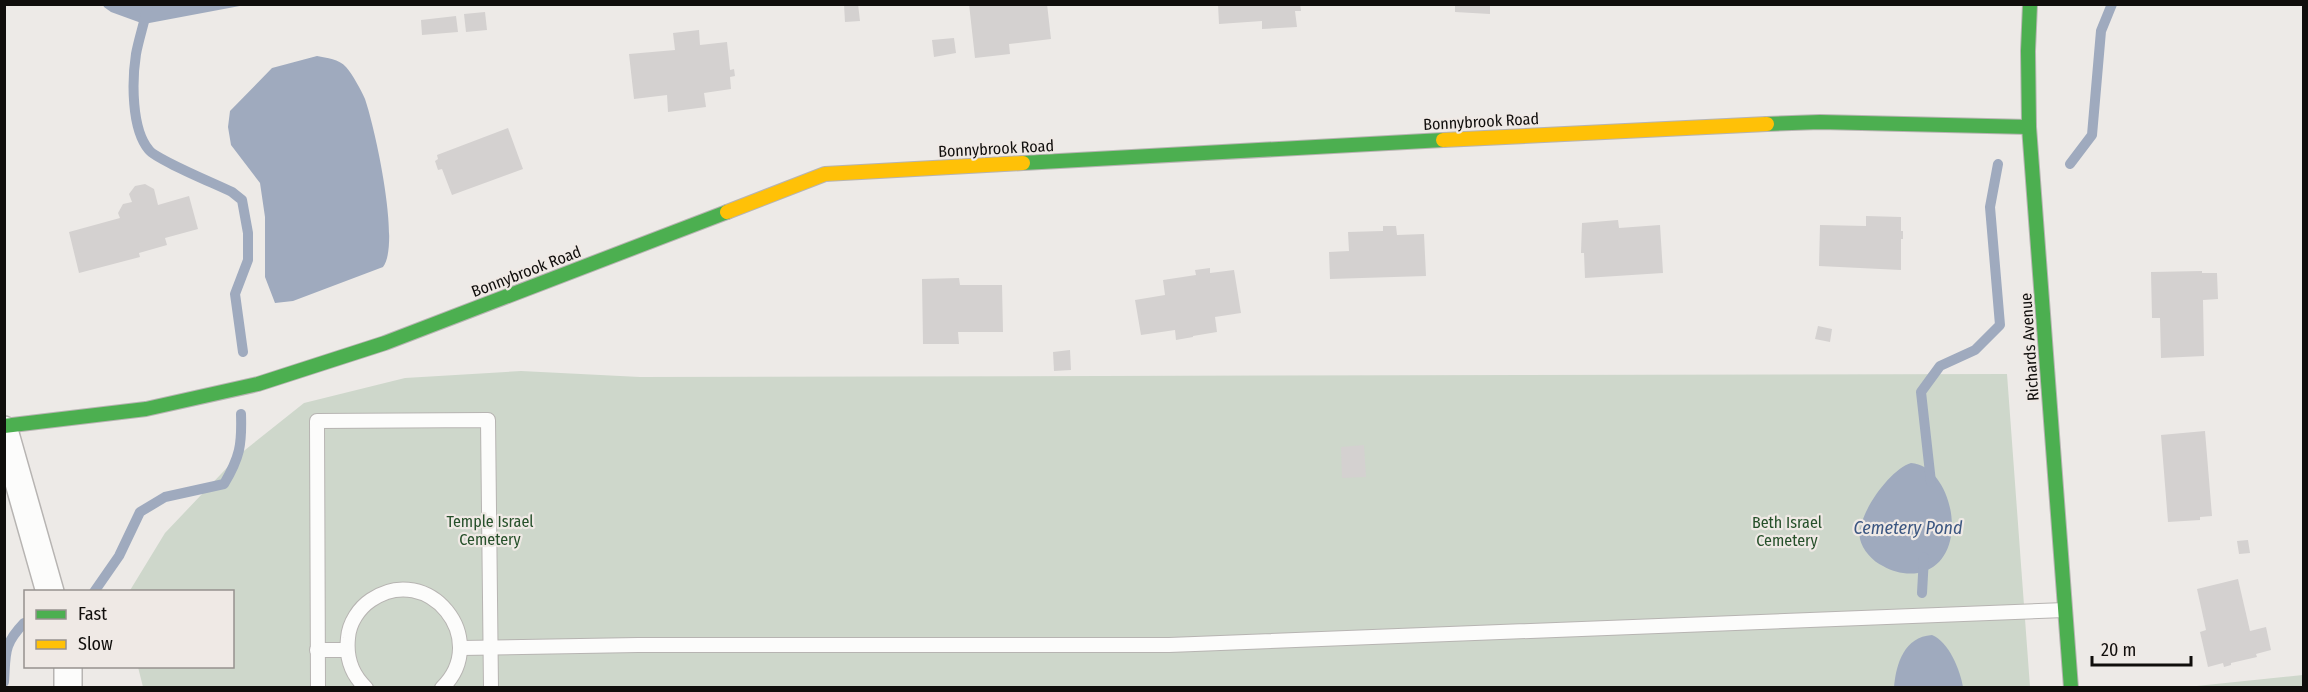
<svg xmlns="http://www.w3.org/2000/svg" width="2308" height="692" font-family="'Fira Sans Condensed',sans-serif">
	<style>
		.green { fill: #ced7cb }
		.water { fill: #9faabe }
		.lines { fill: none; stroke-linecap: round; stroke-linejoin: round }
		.stream { stroke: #9faabe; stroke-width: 10 }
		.building { fill: #d4d1d0 }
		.lane-casing { stroke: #b7b4b2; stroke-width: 16 }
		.street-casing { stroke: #b7b4b2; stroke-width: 30 }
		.fast-casing { stroke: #b7b4b2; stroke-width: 16 }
		.slow-casing { stroke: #b7b4b2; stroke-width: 16 }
		.lane { stroke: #fcfcfb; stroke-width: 14 }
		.street { stroke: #fcfcfb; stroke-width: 27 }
		.fast { stroke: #4caf50; stroke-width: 14 }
		.slow { stroke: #ffc107; stroke-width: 14 }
		.labels { text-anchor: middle; stroke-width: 4.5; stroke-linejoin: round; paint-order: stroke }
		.street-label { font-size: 16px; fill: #100e0c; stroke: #efe9e5 }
		.park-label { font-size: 16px; fill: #26502a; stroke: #efe9e5 }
		.water-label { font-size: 18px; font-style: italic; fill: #3b5681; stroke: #efe9e5 }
	</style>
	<rect width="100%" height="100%" fill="#edeae7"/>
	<g class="green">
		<polygon points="521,371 640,377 2007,374 2030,687 143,687 138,667 232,666 232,592 129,592 165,533 240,454 304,403 405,378"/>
		<polygon points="2303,675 2303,687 2187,687"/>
	</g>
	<g class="water">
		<polygon points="103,5 103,4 245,5 144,24 111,12 104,7"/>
		<path d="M317,56C327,58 339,59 346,67C353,75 361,90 365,99C375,128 401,244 383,267L293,301L275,303L265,277V217L260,183L231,145L228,127L230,111L272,68Z"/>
		<path d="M1911,463C1954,466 1973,562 1918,573C1906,575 1893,572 1883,566C1873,562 1862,549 1860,539C1856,516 1890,469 1911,463Z"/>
		<path d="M1932,635C1949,642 1960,670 1963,687H1894C1896,664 1904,637 1932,635Z"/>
	</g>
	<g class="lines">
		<g class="stream">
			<path d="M148,4C145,21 139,38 136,54C132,80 131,129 149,150C157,160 216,184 232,192L242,200L248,233V260L235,294L243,352"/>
			<polyline points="2070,164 2092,135 2101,31 2112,4"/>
			<polyline points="1931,482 1921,392 1940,366 1975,350 2000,325 1990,207 1998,164"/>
			<path d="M94,592L119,556L140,512L165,497L224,484C240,457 242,445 241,414"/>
			<polyline points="1922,593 1924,557"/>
			<path d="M4,682C6,653 3,645 24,623"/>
		</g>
	</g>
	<g class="building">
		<polygon points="844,4 858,4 860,21 845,22"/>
		<polygon points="969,4 1047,4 1051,39 1009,44 1010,54 975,58"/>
		<polygon points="1218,4 1300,4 1301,11 1295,11 1297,27 1262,29 1262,21 1219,24"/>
		<polygon points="1455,4 1490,4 1490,14 1455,12"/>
		<polygon points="485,12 487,30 466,32 464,14"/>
		<polygon points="456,16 458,32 422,35 421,20"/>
		<polygon points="699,30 700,45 727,42 730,70 734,69 735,76 730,77 731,89 704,93 706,107 668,112 667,95 634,99 629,54 675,50 673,33"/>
		<polygon points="954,38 956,53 934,57 932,40"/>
		<polygon points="508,128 523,169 452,195 442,169 438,170 435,161 438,159 437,155"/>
		<polygon points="145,184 154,189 158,205 189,196 198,229 165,238 167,245 139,253 140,257 79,273 69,232 120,218 118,213 123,204 132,202 129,194 135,186"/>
		<polygon points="1866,216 1901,217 1901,231 1903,231 1903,239 1901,239 1901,270 1819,266 1820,225 1866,226"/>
		<polygon points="1618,220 1619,228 1660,225 1663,273 1585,278 1584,253 1581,253 1582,223"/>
		<polygon points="1383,226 1396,226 1397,235 1424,234 1426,276 1330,279 1329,252 1349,251 1348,232 1383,231"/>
		<polygon points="1210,268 1210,273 1234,270 1241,313 1215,317 1217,332 1193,336 1193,337 1176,340 1175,330 1141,335 1135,300 1165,295 1163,280 1196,275 1195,270"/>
		<polygon points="2202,271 2202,273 2217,273 2218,299 2203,300 2204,356 2161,358 2160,318 2152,318 2151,272"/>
		<polygon points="959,278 960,285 1002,285 1003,332 958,332 959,344 923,344 922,279"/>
		<polygon points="1818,326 1832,329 1830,342 1815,339"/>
		<polygon points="1070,350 1071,370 1054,371 1053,352"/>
		<polygon points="2205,431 2212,516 2200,517 2200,520 2168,522 2161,435"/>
		<polygon points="1364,445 1366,477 1342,478 1341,447"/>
		<polygon points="2248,540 2250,553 2239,554 2237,541"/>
		<polygon points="2238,579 2250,631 2266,627 2271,650 2256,654 2257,657 2231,663 2231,665 2224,667 2223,663 2208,667 2200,632 2206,630 2197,589"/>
	</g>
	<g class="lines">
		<g class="lane-casing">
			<g id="lane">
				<polyline points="461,648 638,645 1169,645 2065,610"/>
				<polyline points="317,650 347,650"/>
				<polyline points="318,688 317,421 488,420 491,688"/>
				<path d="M366,688C351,674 346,657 348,638C349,623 359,608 371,600C428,561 492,639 442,688"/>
			</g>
		</g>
		<g class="street-casing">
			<g id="street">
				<polyline points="4,430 50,592"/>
				<polyline points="68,666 68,688"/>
			</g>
		</g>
		<g class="fast-casing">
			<g id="fast">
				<polyline points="2030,4 2028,51 2029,127 2071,688"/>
				<polyline points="1767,124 1820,122 2029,127"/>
				<polyline points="1023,163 1443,140"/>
				<polyline points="4,426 146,409 258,384 385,343 727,212"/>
			</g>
		</g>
		<g class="slow-casing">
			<g id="slow">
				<polyline points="1443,140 1767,124"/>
				<polyline points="727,212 825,174 1023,163"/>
			</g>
		</g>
		<use href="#lane" class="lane"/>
		<use href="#street" class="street"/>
		<use href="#fast" class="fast"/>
		<use href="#slow" class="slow"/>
	</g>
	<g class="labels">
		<g class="street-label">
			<text transform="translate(1481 121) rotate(-3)" y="6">Bonnybrook Road</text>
			<text transform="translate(996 148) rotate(-3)" y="6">Bonnybrook Road</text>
			<text transform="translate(526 271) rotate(-21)" y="6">Bonnybrook Road</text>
			<text transform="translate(2029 347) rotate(-94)" y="6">Richards Avenue</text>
		</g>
		<g class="park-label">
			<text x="490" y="527">Temple Israel<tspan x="490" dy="18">Cemetery</tspan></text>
			<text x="1787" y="528">Beth Israel<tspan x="1787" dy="18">Cemetery</tspan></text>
		</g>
		<g class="water-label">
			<text x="1908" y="534">Cemetery Pond</text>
		</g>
	</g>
	<rect width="2308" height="692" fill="none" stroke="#100e0c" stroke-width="12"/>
	<rect x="24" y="590" width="210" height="78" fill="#efe9e5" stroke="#96918e" stroke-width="1.5"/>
	<rect x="36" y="610" width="30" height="9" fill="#4caf50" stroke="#96918e" stroke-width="1.5"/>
	<text x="78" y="620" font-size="18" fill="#100e0c">Fast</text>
	<rect x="36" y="640" width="30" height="9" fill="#ffc107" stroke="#96918e" stroke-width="1.5"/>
	<text x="78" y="650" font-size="18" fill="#100e0c">Slow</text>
	<path d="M2092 656v9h99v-9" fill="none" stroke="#100e0c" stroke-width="3"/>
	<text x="2101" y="656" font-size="18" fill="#100e0c" stroke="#efe9e5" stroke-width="4.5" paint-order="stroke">20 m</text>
</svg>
